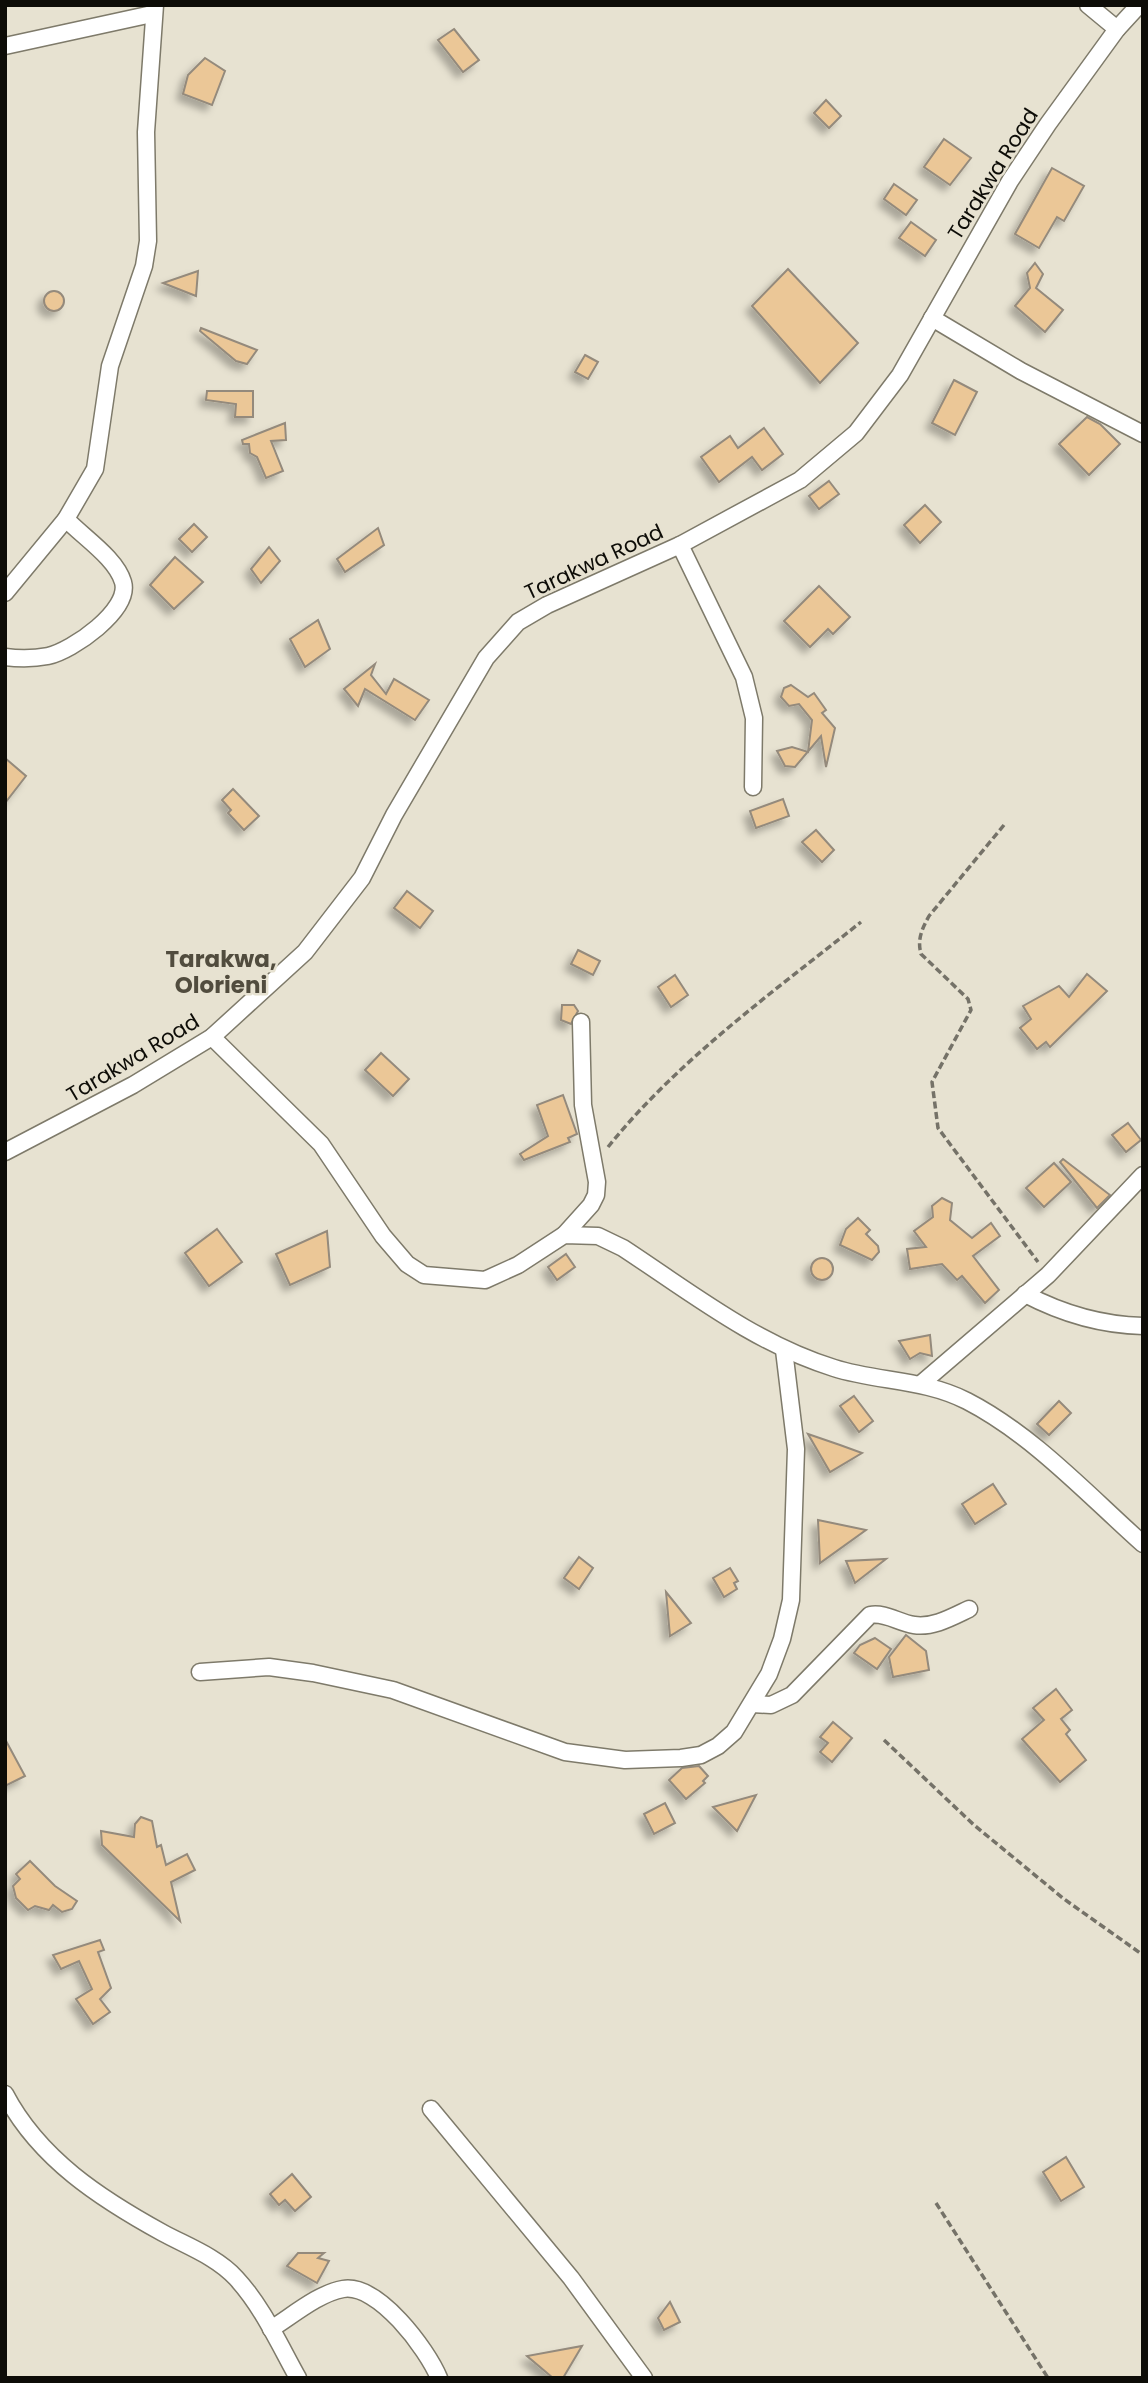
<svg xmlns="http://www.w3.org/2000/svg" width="1148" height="2383" font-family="Poppins,sans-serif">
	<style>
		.building { fill: #ebc797; stroke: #948a7c; stroke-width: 2; filter: url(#shadow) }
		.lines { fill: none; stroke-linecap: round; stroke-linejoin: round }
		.minor-casing { stroke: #7e7a6a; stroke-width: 19 }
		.path { stroke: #757268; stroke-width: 3.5; stroke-dasharray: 7 3.5; stroke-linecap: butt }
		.minor { stroke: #fff; stroke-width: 16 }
		.labels { text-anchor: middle; stroke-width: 5; stroke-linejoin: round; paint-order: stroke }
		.street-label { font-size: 21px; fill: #0d0c07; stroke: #e7e2d1 }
		.neighbourhood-label { font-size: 23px; font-weight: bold; fill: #514c3e; stroke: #e7e2d1 }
	</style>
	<defs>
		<filter id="shadow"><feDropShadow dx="-6" dy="6" stdDeviation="3.5" flood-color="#0004"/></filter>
	</defs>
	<rect width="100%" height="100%" fill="#e7e2d1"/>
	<g class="building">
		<polygon points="454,29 479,60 463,72 438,40"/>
		<polygon points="205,58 225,71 212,105 183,94 188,75"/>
		<polygon points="826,100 841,116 829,128 814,113"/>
		<polygon points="944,139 971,158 950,185 924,167"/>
		<polygon points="1052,168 1084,186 1064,221 1057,217 1039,248 1015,234"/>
		<polygon points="894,184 917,200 906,215 884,199"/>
		<polygon points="911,222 936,240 925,256 899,238"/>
		<polygon points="1035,263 1043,274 1036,288 1063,310 1045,332 1015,306 1030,288 1027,273"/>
		<polygon points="788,269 858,343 820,383 752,306"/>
		<polygon points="198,271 196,296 163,283"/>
		<circle cx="54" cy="301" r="10"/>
		<polygon points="201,328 257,350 247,364 236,361 200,331"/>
		<polygon points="585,355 598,362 588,379 575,372"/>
		<polygon points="954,380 977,392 955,435 932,423"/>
		<polygon points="207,391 253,391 253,417 235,417 236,404 206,400"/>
		<polygon points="1087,417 1100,424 1120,444 1089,475 1059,444"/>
		<polygon points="285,423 286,440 271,441 283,471 266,478 257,457 250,453 249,444 243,444 242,440"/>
		<polygon points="764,428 783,454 762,470 752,457 719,482 701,457 730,436 738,448"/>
		<polygon points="829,481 839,494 819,509 809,496"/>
		<polygon points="925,505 941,522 920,543 904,525"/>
		<polygon points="194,524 207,537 192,552 179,539"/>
		<polygon points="378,528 384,545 345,572 337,559"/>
		<polygon points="269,547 280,561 261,583 251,569"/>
		<polygon points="175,557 203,582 174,609 150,585"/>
		<polygon points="819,586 850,617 833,634 828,629 810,647 784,621"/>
		<polygon points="318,620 330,649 305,667 290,639"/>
		<polygon points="375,664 371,675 386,694 394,679 429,700 415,720 365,689 358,706 344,689"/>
		<polygon points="791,685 808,697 814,693 826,710 822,713 835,728 826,767 821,736 795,767 785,766 777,751 792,747 808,752 812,720 799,704 789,706 781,697 784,688"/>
		<polygon points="5,758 26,776 5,803"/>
		<polygon points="233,789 259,816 244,830 228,813 231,810 222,800"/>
		<polygon points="783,799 789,816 756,828 750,811"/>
		<polygon points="816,830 834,850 822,862 802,842"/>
		<polygon points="407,891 433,911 420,928 394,908"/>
		<polygon points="578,950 600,961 593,975 571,964"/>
		<polygon points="1087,974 1107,991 1050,1047 1046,1042 1037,1049 1020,1028 1031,1019 1023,1006 1059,986 1069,997"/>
		<polygon points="675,975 688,995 671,1007 658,987"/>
		<polygon points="562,1005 574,1005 578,1011 571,1024 561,1020"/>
		<polygon points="381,1053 409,1079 393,1096 365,1070"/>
		<polygon points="563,1095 577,1134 568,1138 570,1142 524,1160 520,1154 548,1136 537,1105"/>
		<polygon points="1128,1123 1141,1140 1126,1152 1112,1135"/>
		<polygon points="1063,1159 1110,1195 1097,1208 1060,1162"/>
		<polygon points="1054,1163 1071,1182 1044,1207 1026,1188"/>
		<polygon points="942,1198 952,1203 950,1220 972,1238 991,1223 1000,1236 973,1256 999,1290 985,1303 962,1276 957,1280 942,1264 910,1269 907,1249 926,1247 914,1231 933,1217 932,1206"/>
		<polygon points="858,1218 870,1230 866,1234 878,1246 879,1252 872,1260 840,1245 846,1229"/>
		<polygon points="217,1229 242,1262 209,1286 185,1253"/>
		<polygon points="327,1231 330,1267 290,1285 276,1254"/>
		<polygon points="566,1254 575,1267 557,1280 548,1267"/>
		<circle cx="822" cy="1269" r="11"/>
		<polygon points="930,1335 932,1356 920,1353 910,1359 899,1341"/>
		<polygon points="854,1396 873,1421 859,1432 840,1406"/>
		<polygon points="1059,1401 1071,1413 1049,1435 1037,1424"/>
		<polygon points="808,1434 840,1445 862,1453 830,1472"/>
		<polygon points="993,1484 1006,1504 975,1524 962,1504"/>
		<polygon points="818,1520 866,1530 820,1563"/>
		<polygon points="579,1557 593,1568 579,1589 564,1578"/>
		<polygon points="886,1559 855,1583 846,1561"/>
		<polygon points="730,1568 738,1581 734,1583 737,1589 724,1597 713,1578"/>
		<polygon points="666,1592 691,1623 670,1636"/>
		<polygon points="906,1635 926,1651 929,1670 893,1677 889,1657"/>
		<polygon points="875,1638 891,1649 877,1669 854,1653 860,1645"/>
		<polygon points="1056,1689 1072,1710 1061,1719 1070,1730 1066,1734 1086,1760 1060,1782 1022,1739 1044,1720 1033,1708"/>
		<polygon points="833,1722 852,1738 832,1762 820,1752 828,1743 820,1737"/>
		<polygon points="5,1739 25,1776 5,1786"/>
		<polygon points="699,1766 708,1776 703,1781 705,1783 686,1799 669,1780 682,1768"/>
		<polygon points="756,1795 737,1831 713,1807"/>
		<polygon points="665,1803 675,1823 654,1834 644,1814"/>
		<polygon points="141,1817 152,1821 157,1847 161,1845 166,1865 187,1854 195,1870 171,1882 180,1921 102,1845 101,1831 134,1837 135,1824"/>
		<polygon points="30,1861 55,1886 77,1901 72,1909 62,1912 53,1905 49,1910 35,1906 28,1910 16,1898 13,1886 20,1879 16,1874"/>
		<polygon points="100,1940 104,1950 98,1952 111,1988 100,1999 110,2012 93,2024 76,1999 92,1989 79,1961 61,1969 53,1955"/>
		<polygon points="1066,2157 1084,2187 1061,2201 1043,2172"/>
		<polygon points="292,2174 311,2197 295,2211 285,2200 279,2205 270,2194"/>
		<polygon points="298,2253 324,2253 318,2258 329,2261 317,2283 287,2266"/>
		<polygon points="670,2302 680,2322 664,2330 658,2318"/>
		<polygon points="582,2346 563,2378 553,2378 527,2356"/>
	</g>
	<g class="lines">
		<g class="minor-casing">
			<g id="minor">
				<polyline points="1088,5 1117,29"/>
				<polyline points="5,46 152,14"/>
				<polyline points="932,318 1021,371 1143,434"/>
				<polyline points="680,545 744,677 754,718 753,787"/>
				<polyline points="5,593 66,519 95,469 110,366 144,266 148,241 146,132 155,5"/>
				<path d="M5,657C20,659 33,659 48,656C72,651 131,610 123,582C116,558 83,537 66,519"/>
				<path d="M212,1037L321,1144L383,1236L407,1264L424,1275L485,1280L518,1265L564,1235L598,1236L623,1248C690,1292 756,1344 834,1368C878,1382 924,1379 967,1401C1033,1435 1088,1495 1143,1544"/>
				<polyline points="5,1152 133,1085 212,1037 305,952 362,878 394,815 486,658 518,622 547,605 680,545 800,480 856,433 900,375 1010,181 1048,124 1117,29 1139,5"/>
				<polyline points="564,1235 591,1205 596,1195 597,1182 583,1105 581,1022"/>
				<path d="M1025,1294C1063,1314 1100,1325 1143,1326"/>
				<polyline points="922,1383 1048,1275 1143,1175"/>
				<polyline points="200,1672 269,1667 313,1673 393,1690 565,1752 625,1760 681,1758 701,1755 718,1746 734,1732 769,1674 782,1639 791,1600 796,1449 784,1350"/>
				<path d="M752,1704L771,1705L792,1695L870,1615C885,1612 899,1623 914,1625C933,1628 952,1617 969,1609"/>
				<path d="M5,2094C39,2159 101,2199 163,2233C187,2246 217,2257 236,2278C262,2306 279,2344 298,2378"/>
				<polyline points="431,2109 571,2278 644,2378"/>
				<path d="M271,2329C292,2316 319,2293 343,2289C378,2283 427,2349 439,2378"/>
			</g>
		</g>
		<g class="path">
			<path d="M1004,825L929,916C922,929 917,939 921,954L968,999L971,1010L932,1082L938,1128L1038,1262"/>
			<path d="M608,1147C678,1060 773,992 861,922"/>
			<polyline points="884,1740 974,1825 1064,1899 1143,1955"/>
			<polyline points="936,2203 1048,2378"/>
		</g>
		<use href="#minor" class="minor"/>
	</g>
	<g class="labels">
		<g class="street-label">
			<text transform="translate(993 174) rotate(-58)" y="7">Tarakwa Road</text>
			<text transform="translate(594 562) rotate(-25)" y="7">Tarakwa Road</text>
			<text transform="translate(133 1058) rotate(-31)" y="7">Tarakwa Road</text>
		</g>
		<g class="neighbourhood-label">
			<text x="221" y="967">Tarakwa,<tspan x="221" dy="26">Olorieni</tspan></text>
		</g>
	</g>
	<rect width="1148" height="2383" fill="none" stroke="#0d0c07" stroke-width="14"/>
</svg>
